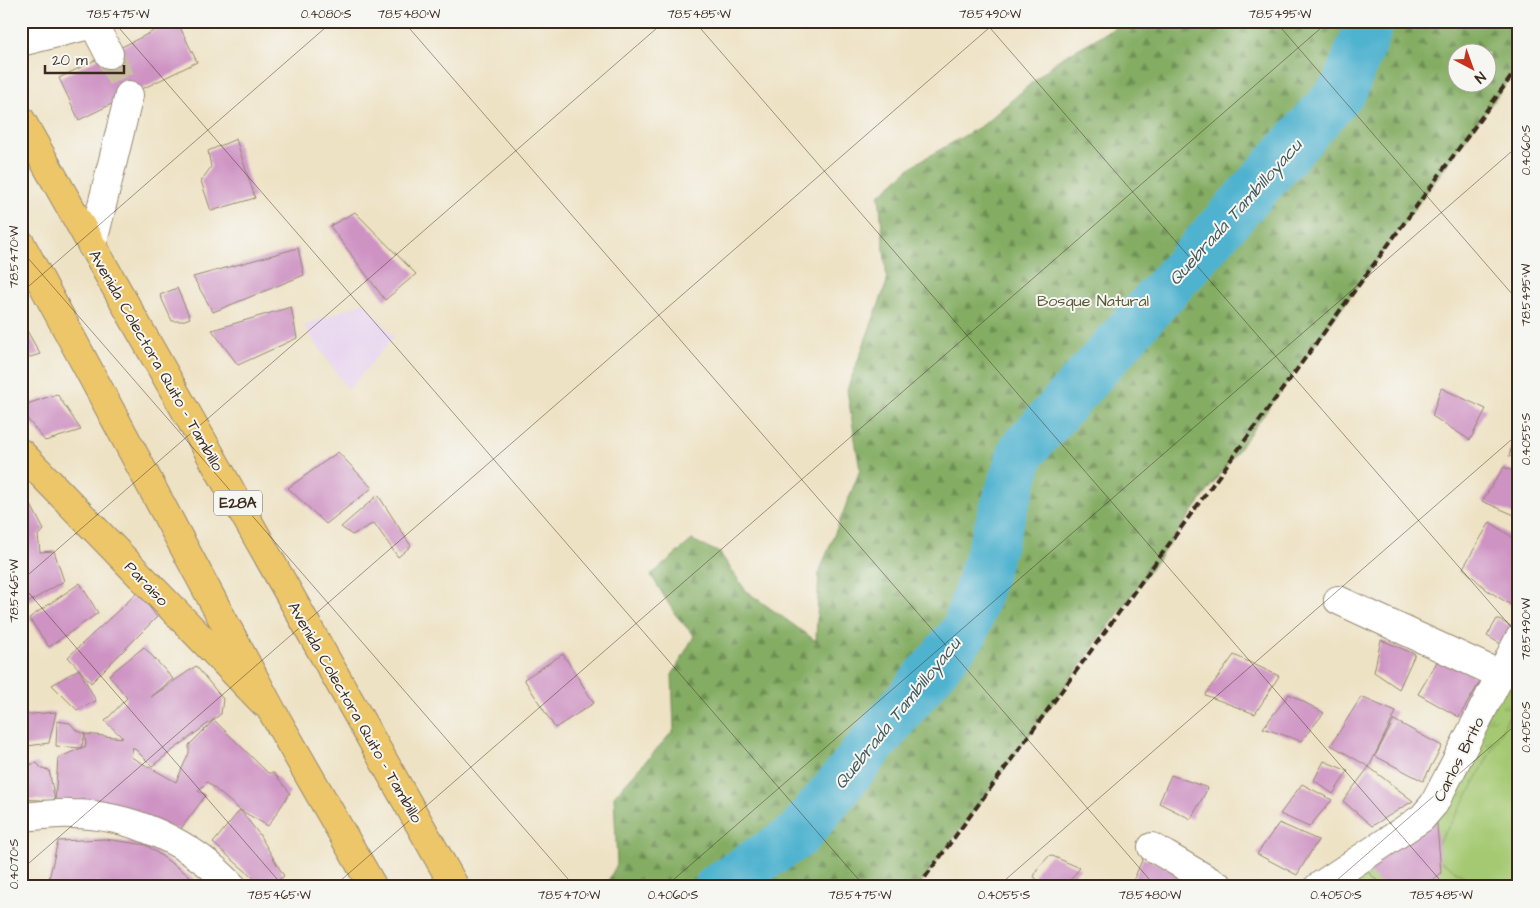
<svg xmlns="http://www.w3.org/2000/svg" width="1540" height="908" font-family="'Architects Daughter',sans-serif">
	<style>
		.built { fill: #e7d2ef }
		.grass { fill: url(#grass-tufts); stroke: #707a48 }
		.forest { fill: url(#forest-firs); stroke: #606c41; fill-rule: evenodd }
		.pitch { fill: #a5c972; stroke: #707a48 }
		.lines { fill: none; stroke-linecap: round; stroke-linejoin: round }
		.river { stroke: #50b2cf; stroke-width: 48 }
		.building { fill: #ce92c3 }
		.minor-tunnel { stroke: #cabda3; stroke-width: 28; stroke-dasharray: 28 14; stroke-linecap: butt }
		.minor-casing { stroke: #948671; stroke-width: 30 }
		.major-casing { stroke: #948671; stroke-width: 30 }
		.highway-casing { stroke: #948671; stroke-width: 30 }
		.minor { stroke: #fff; stroke-width: 28 }
		.major { stroke: #ecc669; stroke-width: 28 }
		.highway { stroke: #ecc669; stroke-width: 28 }
		.rail { stroke: #3b2a1e; stroke-width: 4; stroke-dasharray: 8 4; stroke-linecap: butt }
		.ticks { fill: none; stroke: #3b2a1e; stroke-width: 1; stroke-opacity: 0.45 }
		.labels { text-anchor: middle; stroke-width: 4; stroke-linejoin: round; paint-order: stroke }
		.shield { fill: #f6f6f2; stroke: #73675e; stroke-width: 1 }
		.shield-label { font-size: 15px; font-weight: bold; fill: #3b2a1e }
		.park-label { font-size: 16px; fill: #5b5a37; stroke: #f6f6f2 }
		.street-label { font-size: 16px; fill: #3b2a1e; stroke: #f6f6f2 }
		.water-label { font-size: 18px; font-style: italic; fill: #425a5c; stroke: #f6f6f2 }
		.neatline { fill: none; stroke: #3b2a1e; stroke-width: 2 }
		.ticks-label { font-size: 12px; text-anchor: middle; fill: #3b2a1e }
	</style>
	<defs>
		<pattern id="grass-tufts" width="24" height="20" patternUnits="userSpaceOnUse" patternTransform="scale(1.25)"><rect width="24" height="20" fill="#a5c972"/><path d="M3 7l-1-3M5 7V3M7 7l1-3M15 17l-1-3M17 17v-4M19 17l1-3" fill="none" stroke="#88a35d"/></pattern>
		<pattern id="forest-firs" width="22" height="20" patternUnits="userSpaceOnUse" patternTransform="scale(1.25)"><rect width="22" height="20" fill="#84ad64"/><path d="M5 1l3.5 6h-7zM16 11l3.5 6h-7z" fill="#6d8d52"/></pattern>
	</defs>
	<rect width="100%" height="100%" fill="#f6f6f2"/>
	<filter id="ink" filterUnits="userSpaceOnUse"><feTurbulence type="fractalNoise" baseFrequency=".02" numOctaves="2"/><feDisplacementMap in="SourceGraphic" scale="10" xChannelSelector="R" yChannelSelector="G"/><feConvolveMatrix kernelMatrix="1 2 1 2 8 2 1 2 1" color-interpolation-filters="sRGB"/></filter>
	<filter id="wash" filterUnits="userSpaceOnUse"><feTurbulence type="fractalNoise" baseFrequency=".0096" numOctaves="4" result="noise"/><feDisplacementMap in="SourceGraphic" scale="20" xChannelSelector="R" yChannelSelector="G"/><feGaussianBlur stdDeviation="1.12" result="paint"/><feColorMatrix in="noise" values="0 0 0 0 0 0 0 0 0 0 0 0 0 0 0 0 0 1.4 0 .05"/><feComposite in="paint" operator="in"/></filter>
	<g filter="url(#wash)">
		<rect width="100%" height="100%" fill="#eee2c4"/>
		<polygon class="built" points="364,302 394,337 348,390 304,326"/>
		<polygon class="grass" points="1519,654 1519,887 1314,887 1436,813"/>
		<path class="forest" d="M1127,21H1519V66L918,887H605L617,864L614,796L674,730L672,675L694,636L675,614L651,575L692,540L720,553L746,591L816,641L819,573L860,470L847,390L887,282L879,195L915,164L983,125L1058,60ZM1458,52H1488V82H1458Z"/>
		<polygon class="pitch" points="1519,697 1519,887 1480,887 1431,855 1468,795"/>
		<g class="lines">
			<polyline class="river" points="718,887 798,835 965,631 1022,451 1344,89 1371,21"/>
		</g>
		<g id="blocks">
			<g class="building">
				<polygon points="174,21 177,21 197,62 79,120 59,78"/>
				<polygon points="236,139 255,198 211,211 201,181 211,167 208,151"/>
				<polygon points="355,212 416,274 385,300 330,226"/>
				<polygon points="298,248 304,275 213,312 193,277"/>
				<polygon points="177,288 190,318 182,321 172,321 160,295"/>
				<polygon points="291,307 297,338 238,365 212,330"/>
				<polygon points="21,320 40,354 21,360"/>
				<polygon points="1441,388 1486,409 1470,440 1432,416"/>
				<polygon points="57,394 81,430 45,441 21,411 21,406"/>
				<polygon points="1518,426 1519,426 1519,460 1509,456"/>
				<polygon points="338,452 372,488 326,524 288,488"/>
				<polygon points="1504,467 1519,474 1519,517 1482,501"/>
				<polygon points="378,495 411,546 398,557 374,523 352,535 341,527"/>
				<polygon points="31,505 44,530 38,535 40,552 54,551 64,581 21,607 21,515"/>
				<polygon points="1490,522 1519,542 1519,610 1487,590 1463,568"/>
				<polygon points="80,583 98,613 49,647 29,618"/>
				<polygon points="138,592 157,617 91,683 79,669 96,701 77,710 52,685 79,669 68,657"/>
				<polygon points="1497,619 1511,626 1501,644 1487,636"/>
				<polygon points="1381,640 1415,654 1399,689 1374,672"/>
				<polygon points="144,647 173,679 151,697 196,666 223,699 221,714 214,719 152,766 133,747 131,757 176,782 189,753 189,745 214,720 268,773 274,773 290,793 268,826 240,810 207,782 198,791 206,795 180,830 116,812 89,800 55,801 21,799 21,767 37,763 42,769 49,770 55,801 58,758 86,746 85,734 123,738 105,721 127,698 109,675"/>
				<polygon points="563,654 594,703 555,728 524,679"/>
				<polygon points="1234,655 1279,676 1255,714 1205,695"/>
				<polygon points="1440,657 1481,680 1459,717 1418,694"/>
				<polygon points="1289,694 1324,713 1301,741 1263,728"/>
				<polygon points="1361,697 1396,712 1369,767 1331,745"/>
				<polygon points="56,712 49,743 21,747 21,715"/>
				<polygon points="1394,720 1442,746 1423,781 1375,756"/>
				<polygon points="57,721 70,723 76,730 85,734 81,748 56,746"/>
				<polygon points="1324,761 1348,771 1333,794 1314,780"/>
				<polygon points="1369,767 1413,801 1372,826 1343,801"/>
				<polygon points="1171,775 1208,788 1191,819 1159,803"/>
				<polygon points="1302,784 1332,800 1309,827 1280,814"/>
				<polygon points="240,810 259,834 284,876 268,887 264,887 213,843"/>
				<polygon points="1436,813 1441,873 1425,887 1384,887 1365,869"/>
				<polygon points="1279,823 1318,840 1297,875 1257,854"/>
				<polygon points="105,839 146,845 205,887 109,887 96,882 95,887 47,887 58,841"/>
				<polygon points="1050,855 1080,868 1065,886 1047,887 1034,877 1038,868"/>
				<polygon points="1143,858 1186,875 1177,887 1153,887 1133,881"/>
			</g>
		</g>
	</g>
	<g filter="url(#ink)">
		<use href="#blocks" fill-opacity="0" stroke="#948671" stroke-width="1"/>
		<g class="lines">
			<polyline class="minor-tunnel" points="109,54 129,95"/>
			<g class="minor-casing">
				<g id="minor">
					<polyline points="92,21 109,54"/>
					<polyline points="21,42 94,24"/>
					<polyline points="92,246 129,95"/>
					<polyline points="1338,600 1501,675"/>
					<path d="M21,817C38,816 55,813 71,814C131,814 192,843 233,887"/>
					<polyline points="1152,847 1220,887"/>
					<polyline points="1318,887 1422,818 1434,804 1519,639"/>
				</g>
			</g>
			<g class="major-casing">
				<polyline id="major" points="21,453 264,703"/>
			</g>
			<g class="highway-casing">
				<g id="highway">
					<polyline points="21,120 455,887"/>
					<polyline points="21,244 273,713 373,887"/>
				</g>
			</g>
			<use href="#minor" class="minor"/>
			<use href="#major" class="major"/>
			<use href="#highway" class="highway"/>
			<polyline class="rail" points="918,887 1519,66"/>
		</g>
	</g>
	<path class="ticks" d="M113,21L865,887M403,21L1156,887M694,21L1446,887M984,21L1519,636M1275,21L1519,302M21,250L575,887M21,293L333,21M21,581L665,21M21,584L284,887M21,870L997,21M333,887L1329,21M665,887L1519,145M997,887L1519,433M1329,887L1519,722"/>
	<g class="labels">
		<rect class="shield" x="214" y="490.5" width="48" height="25" rx="4"/>
		<g class="shield-label">
			<text x="238" y="508">E28A</text>
		</g>
		<g class="park-label">
			<text x="1093" y="306">Bosque Natural</text>
		</g>
		<g class="street-label">
			<text transform="translate(157 360) rotate(60)" y="6">Avenida Colectora Quito - Tambillo</text>
			<text transform="translate(147 583) rotate(46)" y="6">Paraiso</text>
			<text transform="translate(356 712) rotate(60)" y="6">Avenida Colectora Quito - Tambillo</text>
			<text transform="translate(1458 759) rotate(-63)" y="6">Carlos Brito</text>
		</g>
		<g class="water-label">
			<text transform="translate(1235 212) rotate(-48)" y="6">Quebrada Tambilloyacu</text>
			<text transform="translate(897 713) rotate(-51)" y="6">Quebrada Tambilloyacu</text>
		</g>
	</g>
	<rect width="1540" height="908" fill="none" stroke="#f6f6f2" stroke-width="55"/>
	<g transform="translate(1472 68) rotate(139)"><circle r="24" fill="#f6f6f2" stroke="#aba49d"/>
	<path d="M0-4L9 19L0 12L-9 19Z" fill="#c8321e"/>
	<text y="-8" font-size="14" font-weight="bold" text-anchor="middle" fill="#3b2a1e">N</text>
	</g>
	<path d="M45 65v8h79v-8" fill="none" stroke="#3b2a1e" stroke-width="2.5"/>
	<text x="52" y="65" font-size="15" fill="#3b2a1e" stroke="#f6f6f2" stroke-width="4" paint-order="stroke">20 m</text>
	<rect x="28" y="28" width="1484" height="852" class="neatline"/>
	<g class="ticks-label">
		<text x="118" y="18">78.5475°W</text>
		<text x="326" y="18">0.4080°S</text>
		<text x="409" y="18">78.5480°W</text>
		<text x="699" y="18">78.5485°W</text>
		<text x="990" y="18">78.5490°W</text>
		<text x="1280" y="18">78.5495°W</text>
		<text transform="translate(1526 150) rotate(-90)" y="4">0.4060°S</text>
		<text transform="translate(14 257) rotate(-90)" y="4">78.5470°W</text>
		<text transform="translate(1526 295) rotate(-90)" y="4">78.5495°W</text>
		<text transform="translate(1526 439) rotate(-90)" y="4">0.4055°S</text>
		<text transform="translate(14 591) rotate(-90)" y="4">78.5465°W</text>
		<text transform="translate(1526 629) rotate(-90)" y="4">78.5490°W</text>
		<text transform="translate(1526 727) rotate(-90)" y="4">0.4050°S</text>
		<text transform="translate(14 864) rotate(-90)" y="4">0.4070°S</text>
		<text x="279" y="899">78.5465°W</text>
		<text x="569" y="899">78.5470°W</text>
		<text x="673" y="899">0.4060°S</text>
		<text x="860" y="899">78.5475°W</text>
		<text x="1004" y="899">0.4055°S</text>
		<text x="1150" y="899">78.5480°W</text>
		<text x="1336" y="899">0.4050°S</text>
		<text x="1441" y="899">78.5485°W</text>
	</g>
</svg>
